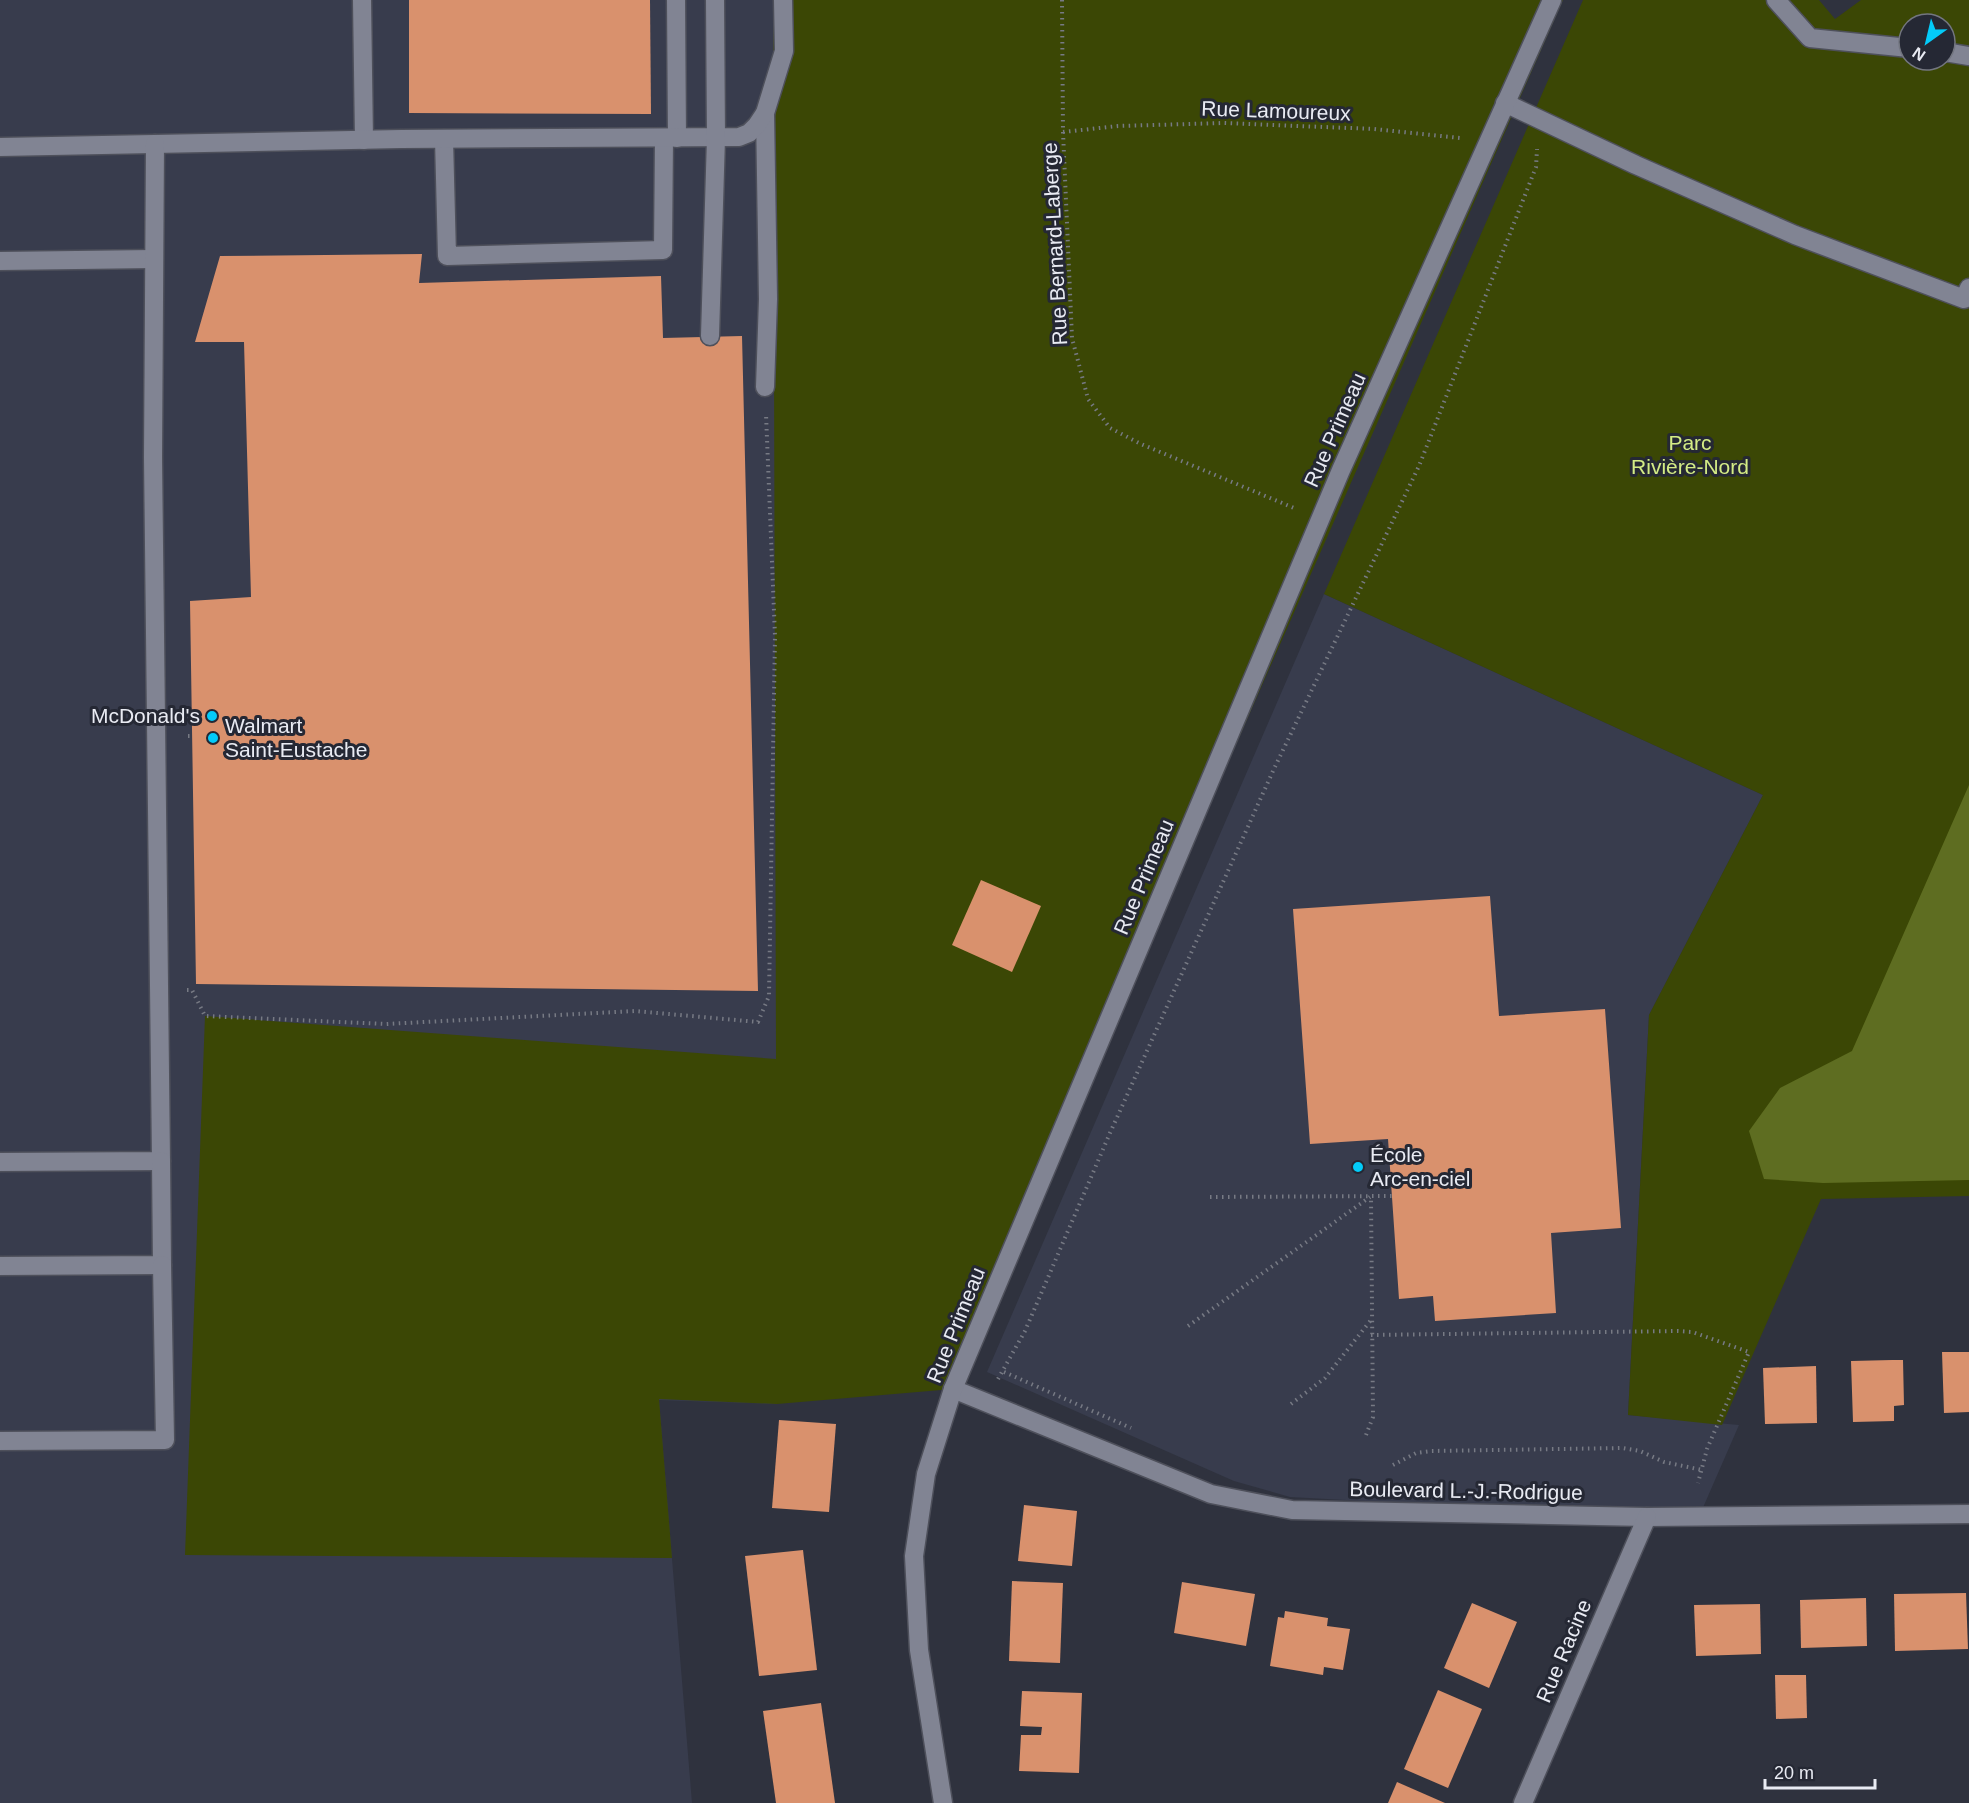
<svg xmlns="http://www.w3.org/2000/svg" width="1969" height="1803" font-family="Arial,sans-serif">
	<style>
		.built { fill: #383c4d }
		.green { fill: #3b4705; fill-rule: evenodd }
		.forest { fill: #5e6d21 }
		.building { fill: #d9916d }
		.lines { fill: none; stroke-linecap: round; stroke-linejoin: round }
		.minor-casing { stroke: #4e505b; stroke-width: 21 }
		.path { stroke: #777a84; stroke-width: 4; stroke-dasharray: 1.5 4.5; stroke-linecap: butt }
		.minor { stroke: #818493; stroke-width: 18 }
		.poi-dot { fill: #03cbf9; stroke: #252834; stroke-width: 2 }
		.labels { text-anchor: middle; stroke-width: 6; stroke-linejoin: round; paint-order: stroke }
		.street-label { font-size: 21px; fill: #e9ebf3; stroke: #252834 }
		.park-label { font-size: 21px; fill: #d4ec85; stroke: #252834 }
		.poi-label { font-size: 21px; fill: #e9ebf3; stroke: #252834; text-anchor: start }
	</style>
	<rect width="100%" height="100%" fill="#2f323e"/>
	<g class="built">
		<polygon points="0,0 792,0 777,1404 659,1400 692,1803 0,1803"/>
		<polygon points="1324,594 1763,795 1649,1015 1628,1415 1739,1425 1698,1519 1290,1497 1234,1481 987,1372"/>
	</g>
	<g class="green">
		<polygon points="773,0 1563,0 953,1389 777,1404 659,1399 672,1558 185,1555 205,1016 776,1059"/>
		<path d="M1583,0H1819L1835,19L1861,0H1969V1196L1821,1199L1722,1425L1628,1415L1649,1015L1763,795L1324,594ZM1909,24H1945V60H1909Z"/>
	</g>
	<polygon class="forest" points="1969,785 1969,1180 1823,1183 1764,1179 1749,1131 1780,1088 1852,1051"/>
	<g class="building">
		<polygon points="409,0 650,0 651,114 409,113"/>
		<polygon points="422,254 419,283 661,276 663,338 742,336 758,991 196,984 190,601 251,597 244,342 195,342 220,256"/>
		<polygon points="981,880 1041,906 1012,972 952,945"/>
		<polygon points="1490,896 1499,1016 1605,1009 1621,1228 1551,1233 1556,1313 1435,1321 1433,1296 1399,1299 1388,1139 1310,1144 1293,909"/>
		<polygon points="1942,1352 1969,1352 1969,1412 1944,1413"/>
		<polygon points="1892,1360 1903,1360 1904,1405 1894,1406 1894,1421 1853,1422 1851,1361"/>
		<polygon points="1816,1366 1817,1423 1765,1424 1763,1368"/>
		<polygon points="779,1420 836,1424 829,1512 772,1508"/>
		<polygon points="1024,1505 1077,1511 1072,1566 1018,1561"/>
		<polygon points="803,1550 817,1670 759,1676 745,1556"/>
		<polygon points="1012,1581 1063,1583 1060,1663 1009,1661"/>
		<polygon points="1182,1582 1255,1594 1246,1646 1174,1633"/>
		<polygon points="1966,1593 1968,1649 1895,1651 1894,1594"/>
		<polygon points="1866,1598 1867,1646 1801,1648 1800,1600"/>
		<polygon points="1472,1603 1517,1622 1489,1688 1444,1668"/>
		<polygon points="1760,1604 1761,1654 1696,1656 1694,1605"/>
		<polygon points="1285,1611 1328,1618 1327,1626 1350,1629 1343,1670 1324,1667 1323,1675 1270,1666 1278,1617 1284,1618"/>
		<polygon points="1775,1675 1806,1675 1807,1718 1776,1719"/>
		<polygon points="1438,1690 1482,1709 1448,1788 1404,1769"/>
		<polygon points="1022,1691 1082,1693 1079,1773 1019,1771 1021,1735 1041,1735 1042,1727 1020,1726"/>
		<polygon points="821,1703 835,1803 776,1803 763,1711"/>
		<polygon points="1397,1782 1445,1803 1388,1803"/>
	</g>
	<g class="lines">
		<g class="minor-casing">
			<g id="minor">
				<polyline points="362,0 364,140"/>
				<polyline points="676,0 677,138"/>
				<polyline points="1776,0 1810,38 1909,48"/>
				<polyline points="1945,52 1969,56"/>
				<polyline points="1505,103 1636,165 1795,235 1964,299 1969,288"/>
				<polyline points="765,113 768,299 765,387"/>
				<polyline points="444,139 447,256 663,250 664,138"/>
				<polyline points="0,147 401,139 739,137 749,133 757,125 765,113 784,51 783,0"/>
				<polyline points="0,261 153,259"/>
				<polyline points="710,336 716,138 715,0"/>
				<polyline points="0,1162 161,1161 153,457 155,144"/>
				<polyline points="0,1266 162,1265 161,1161"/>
				<polyline points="953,1389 1211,1494 1292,1510 1647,1517 1969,1514"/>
				<polyline points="0,1441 165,1440 162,1265"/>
				<polyline points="943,1803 919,1650 914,1556 926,1474 953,1389 1341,470 1552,0"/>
				<polyline points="1523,1803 1647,1517"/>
			</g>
		</g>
		<g class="path">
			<polyline points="1062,0 1063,132 1072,338 1088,399 1110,428 1141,444 1294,508"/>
			<polyline points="1063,132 1118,126 1224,123 1374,129 1460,138"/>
			<polyline points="188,736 192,736"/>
			<polyline points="187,990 192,990 205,1016 386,1024 635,1011 758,1022 769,996 775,636 766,414"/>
			<polyline points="1210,1197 1392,1196"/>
			<polyline points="1188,1326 1370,1197"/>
			<polyline points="1371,1335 1678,1331 1692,1332 1749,1352 1707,1449 1698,1483"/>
			<polyline points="1004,1372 1131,1428"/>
			<polyline points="998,1379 1025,1331 1110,1133 1273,771 1419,466 1536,167 1537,149"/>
			<polyline points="1291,1404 1325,1378 1371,1320"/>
			<polyline points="1366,1435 1373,1417 1371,1197"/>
			<polyline points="1393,1465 1416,1453 1431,1451 1623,1448 1640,1451 1664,1462 1702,1470"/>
		</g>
		<use href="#minor" class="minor"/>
	</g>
	<g class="poi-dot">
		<circle cx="212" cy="716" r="6"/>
		<circle cx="213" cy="738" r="6"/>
		<circle cx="1358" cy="1167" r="6"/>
	</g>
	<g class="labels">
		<g class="street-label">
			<text transform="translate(1276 111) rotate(2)" y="7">Rue Lamoureux</text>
			<text transform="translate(1055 244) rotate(-93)" y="7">Rue Bernard-Laberge</text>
			<text transform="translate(1335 430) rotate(-66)" y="7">Rue Primeau</text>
			<text transform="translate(1144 877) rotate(-67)" y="7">Rue Primeau</text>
			<text transform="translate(956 1325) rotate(-68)" y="7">Rue Primeau</text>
			<text transform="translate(1466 1491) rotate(1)" y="7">Boulevard L.-J.-Rodrigue</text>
			<text transform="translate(1564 1651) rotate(-67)" y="7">Rue Racine</text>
		</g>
		<g class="park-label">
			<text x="1690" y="450">Parc<tspan x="1690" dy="24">Rivière-Nord</tspan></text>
		</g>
		<g class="poi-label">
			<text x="200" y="723" text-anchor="end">McDonald's</text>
			<text x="225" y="733">Walmart<tspan x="225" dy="24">Saint-Eustache</tspan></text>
			<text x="1370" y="1162">École<tspan x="1370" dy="24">Arc-en-ciel</tspan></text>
		</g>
	</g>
	<g transform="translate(1927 42) rotate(214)"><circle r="28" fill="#252834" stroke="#737680" stroke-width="1.5"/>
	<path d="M0-4.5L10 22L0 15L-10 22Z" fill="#03cbf9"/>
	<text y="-9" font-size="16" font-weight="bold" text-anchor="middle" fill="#e9ebf3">N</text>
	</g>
	<path d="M1765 1779v9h110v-9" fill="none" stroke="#e9ebf3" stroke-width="3"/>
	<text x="1774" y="1779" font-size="18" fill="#e9ebf3" stroke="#252834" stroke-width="4.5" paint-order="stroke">20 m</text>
</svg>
